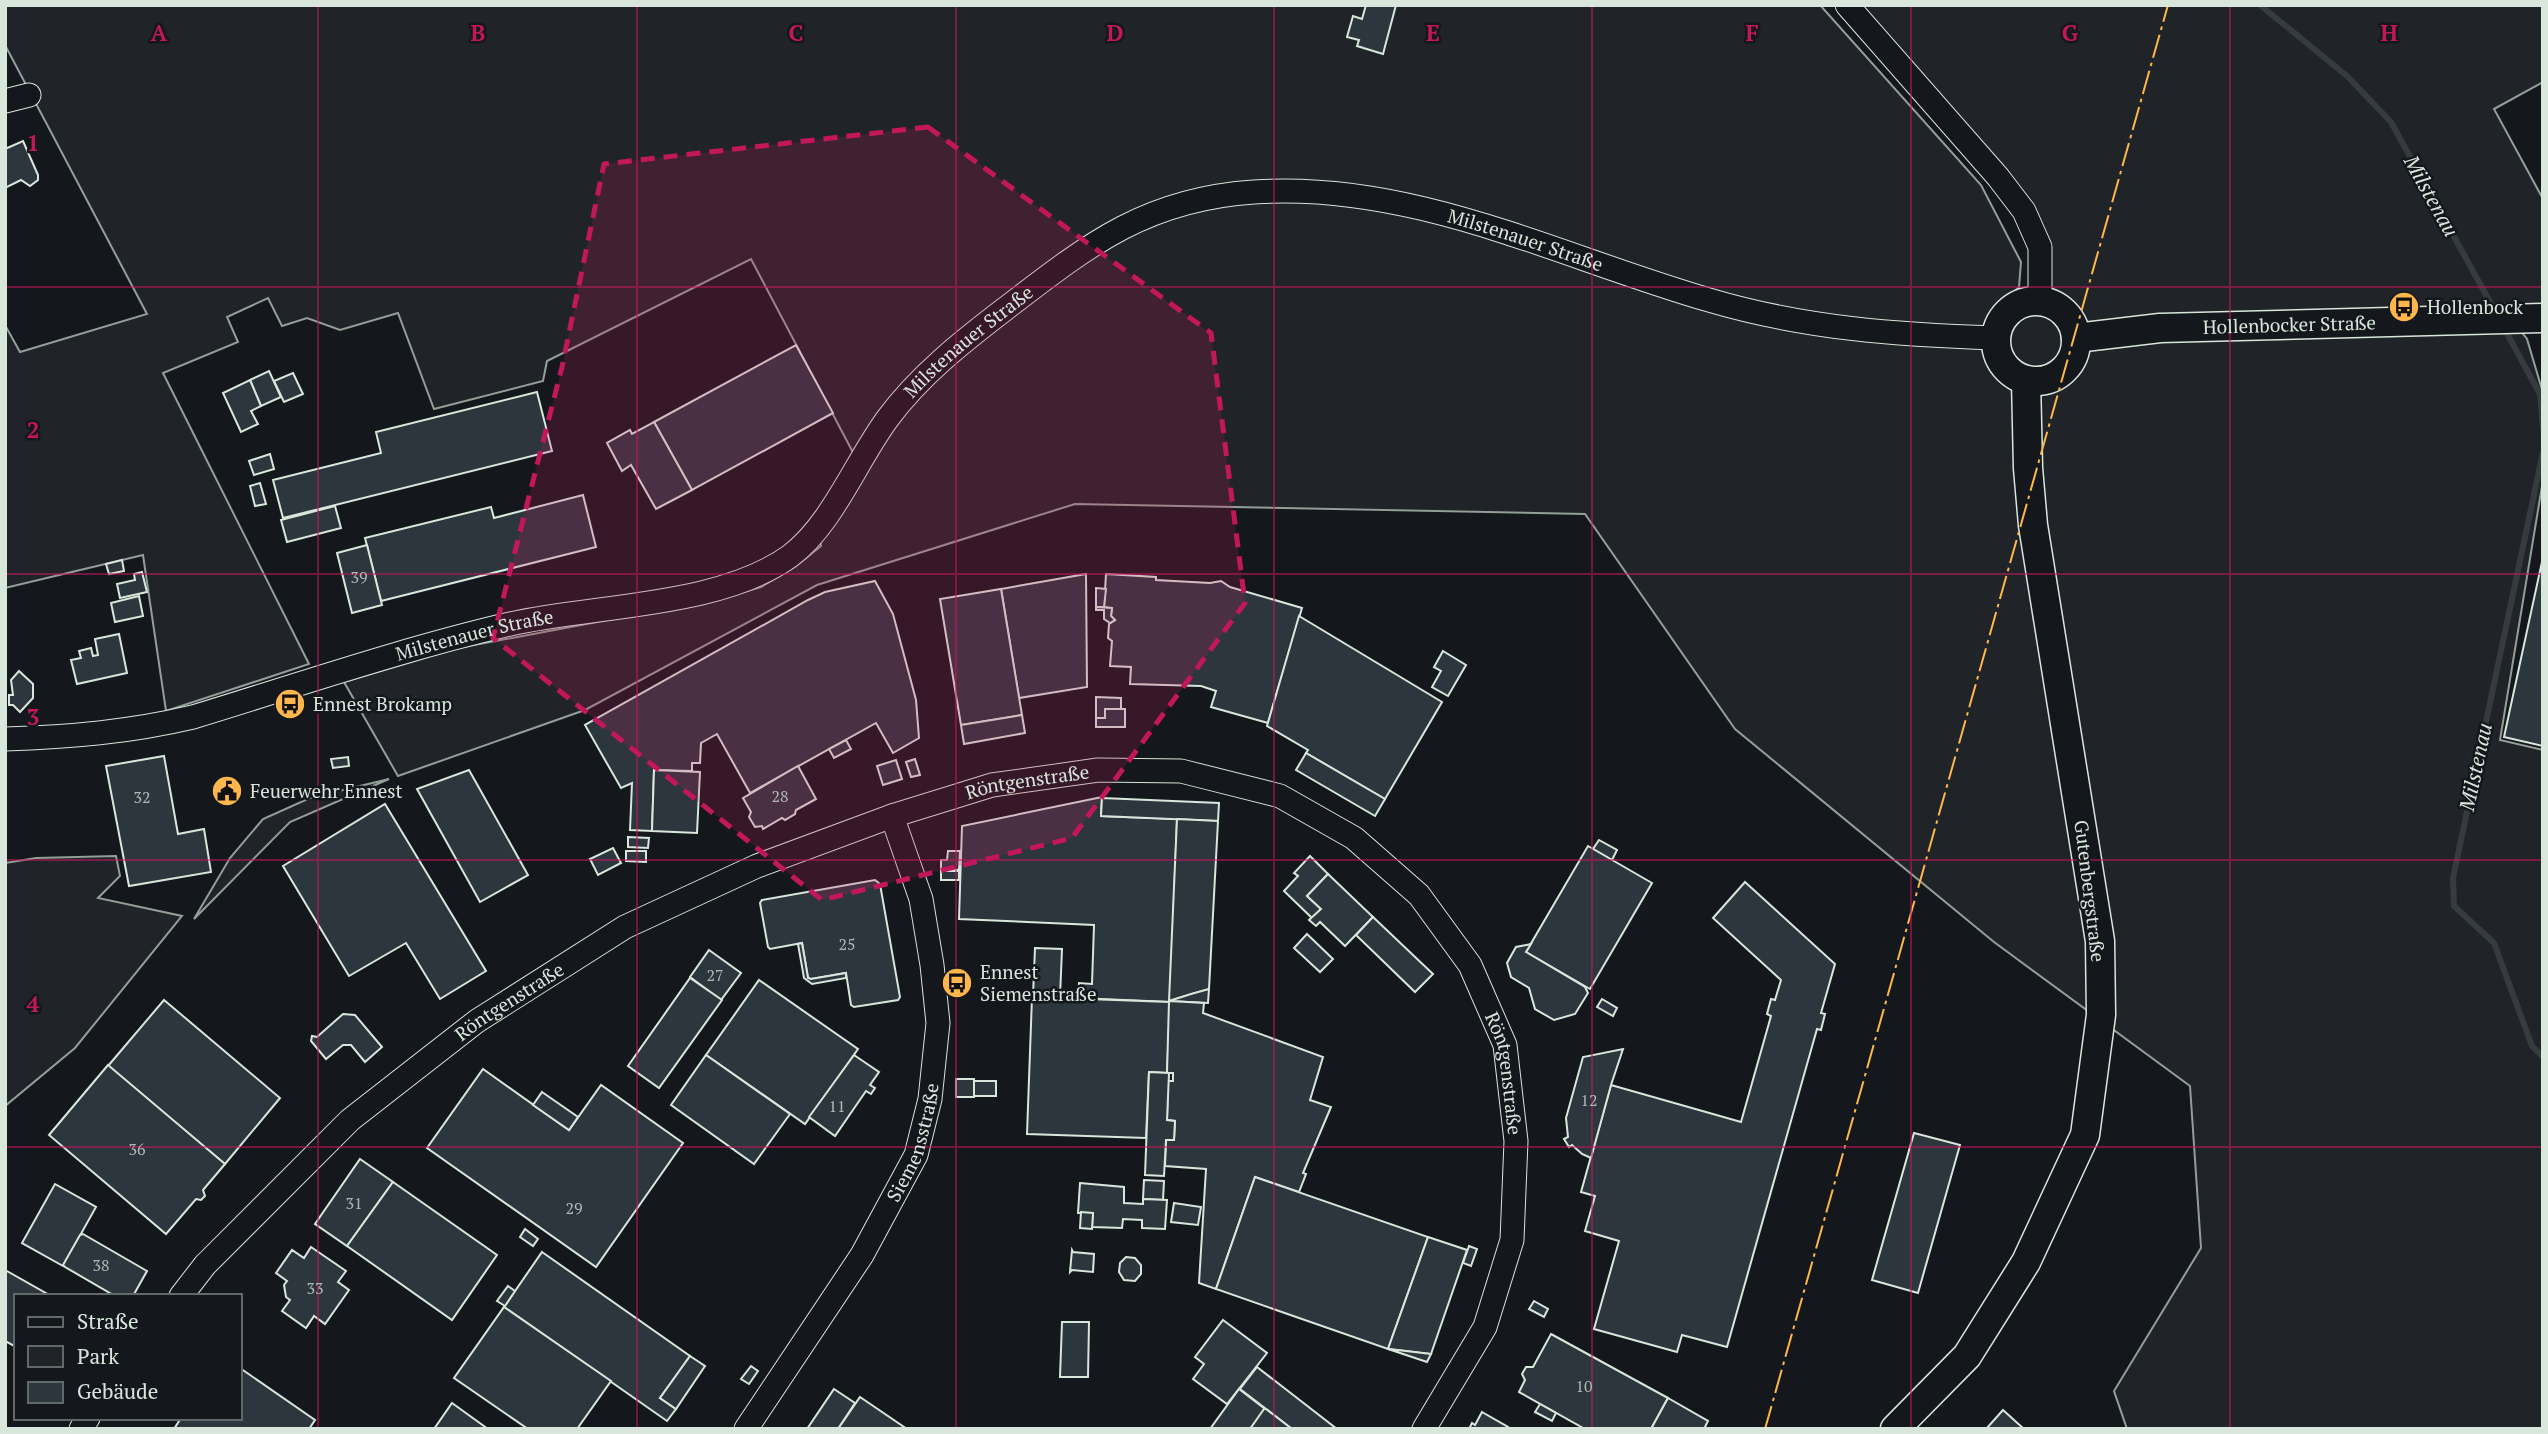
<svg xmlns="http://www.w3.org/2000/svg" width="2548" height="1434" font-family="'PT Serif',serif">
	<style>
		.green { fill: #202428; stroke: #939e99; stroke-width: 2 }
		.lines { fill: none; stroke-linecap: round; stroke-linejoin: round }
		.stream { stroke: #363b3e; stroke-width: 6 }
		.building { fill: #2c363c; stroke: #d8e6dc; stroke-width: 2 }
		.minor-casing { stroke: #d8e6dc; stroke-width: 25 }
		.major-casing { stroke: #d8e6dc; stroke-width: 31 }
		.minor { stroke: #14181c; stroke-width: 23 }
		.major { stroke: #14181c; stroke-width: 28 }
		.power { stroke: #ffb74d; stroke-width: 2; stroke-dasharray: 24 5 3.5 5; stroke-linecap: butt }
		.marked { fill: #c2185b; fill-opacity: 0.2; stroke: #c2185b; stroke-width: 5; stroke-dasharray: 14 9; stroke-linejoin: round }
		.grid { fill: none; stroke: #c2185b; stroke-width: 2; stroke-opacity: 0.55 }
		.labels { text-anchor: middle; stroke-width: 5; stroke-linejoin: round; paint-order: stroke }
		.number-label { font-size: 16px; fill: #adbab4 }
		.street-label { font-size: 19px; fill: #d8e6dc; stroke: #14181c }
		.poi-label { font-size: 19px; fill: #d8e6dc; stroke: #14181c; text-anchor: start }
		.water-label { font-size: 21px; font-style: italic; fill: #d8e6dc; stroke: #14181c }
		.grid-label { font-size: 23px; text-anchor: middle; font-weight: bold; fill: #c2185b; stroke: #14181c; stroke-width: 5; stroke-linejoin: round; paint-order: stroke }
	</style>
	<rect width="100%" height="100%" fill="#14181c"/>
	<g class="green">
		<polygon points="5,5 1820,5 1981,185 2021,262 2019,287 1987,318 2030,301 2040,247 1847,5 2543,5 2543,82 2494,109 2543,199 2543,318 2513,321 2527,339 2543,393 2543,480 2500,740 2543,750 2543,1429 2127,1429 2114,1391 2201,1248 2190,1086 1994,942 1735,729 1585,514 1075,504 817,585 585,710 398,776 344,682 458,648 720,599 761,587 795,567 821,546 820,525 858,462 751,259 547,361 543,381 434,409 398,313 340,330 307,318 282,326 268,298 227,317 238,342 163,373 309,664 166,711 143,555 5,588 5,325 20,352 147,314 5,45"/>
		<polygon points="389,779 290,822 194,919 230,858 263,819 310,798"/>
		<polygon points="116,856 120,876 98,898 182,916 75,1048 5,1106 5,863 36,858"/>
	</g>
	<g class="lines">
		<g class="stream">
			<polyline points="2260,5 2347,76 2391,122 2496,313"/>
			<polyline points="2504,328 2540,394 2543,429"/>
			<polyline points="2543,452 2453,878 2454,906 2494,943 2532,1046 2543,1057"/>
		</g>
	</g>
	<g class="building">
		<polygon points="1366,5 1396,5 1383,54 1357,46 1359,40 1347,37 1353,16 1362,19"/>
		<polygon points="23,141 38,175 38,180 30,186 21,180 5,188 5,149"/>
		<polygon points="796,345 833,413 692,490 654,422"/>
		<polygon points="269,371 281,397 261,406 250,380"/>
		<polygon points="293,373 303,394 284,402 274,381"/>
		<polygon points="250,380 261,406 251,411 258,424 241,432 223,393"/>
		<polygon points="537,392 552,451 283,518 273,480 381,453 376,432"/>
		<polygon points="654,422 692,490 656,509 631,465 622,471 607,443 630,430 632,434"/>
		<polygon points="270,454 274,469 254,475 249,461"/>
		<polygon points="260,483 266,504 255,506 250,486"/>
		<polygon points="583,495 596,547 381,601 365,538 491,507 494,518"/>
		<polygon points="335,506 341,528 287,542 281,520"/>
		<polygon points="367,545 382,605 352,613 337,553"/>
		<polygon points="2543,557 2543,746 2504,737"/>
		<polygon points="122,560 124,571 109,574 106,564"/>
		<polygon points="142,572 147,592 120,598 117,584 135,580 134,574"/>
		<polygon points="1086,574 1087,687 1019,698 1001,589"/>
		<polygon points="1106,574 1156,577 1156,580 1210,583 1221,581 1230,587 1302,608 1268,723 1211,707 1216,691 1201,686 1130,684 1131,667 1110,666 1112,641 1108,638 1109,624 1115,620 1111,616 1112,608 1104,607"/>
		<polygon points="875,581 893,614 916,700 919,738 893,753 876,723 750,793 717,734 701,743 700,763 692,763 692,771 654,770 652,831 630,830 632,783 621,788 585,725 808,600 825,592"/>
		<polygon points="1096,588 1106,589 1104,607 1096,607"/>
		<polygon points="1001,589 1022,715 961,725 940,599"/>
		<polygon points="139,596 143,616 115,622 111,603"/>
		<polygon points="1096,607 1112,608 1111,616 1115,620 1110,623 1104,619 1104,610 1096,610"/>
		<polygon points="1299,616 1442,702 1385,799 1306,753 1308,750 1267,726"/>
		<polygon points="119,634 127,673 77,684 71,660 81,658 79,651 91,648 93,656 98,655 95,639"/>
		<polygon points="1443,651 1466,665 1448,696 1432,687 1441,671 1434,667"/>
		<polygon points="19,671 33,684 33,698 20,712 13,705 9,705 9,695 13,695 11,680"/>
		<polygon points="1096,697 1121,698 1121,709 1105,709 1105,718 1096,718"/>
		<polygon points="1105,709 1125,709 1125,727 1096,727 1096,718 1105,718"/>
		<polygon points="1022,715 1025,733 964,744 961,725"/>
		<polygon points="846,740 851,749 834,758 829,749"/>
		<polygon points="1306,753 1385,799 1375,816 1296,770"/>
		<polygon points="164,756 178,834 204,829 211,872 129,886 106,766"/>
		<polygon points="348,757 349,766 333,768 331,759"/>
		<polygon points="915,759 920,775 911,777 906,762"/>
		<polygon points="896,760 902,779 883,785 877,766"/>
		<polygon points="798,766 816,799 796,810 795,814 785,820 782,818 763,829 762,826 755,827 749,817 751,812 743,798"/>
		<polygon points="469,770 528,875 480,902 417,789"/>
		<polygon points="654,770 700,772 697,833 652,831"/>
		<polygon points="1102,797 1101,816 1177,819 1170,1002 1078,998 1079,983 1092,984 1094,925 959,919 962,826"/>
		<polygon points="1102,798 1219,803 1218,821 1101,816"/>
		<polygon points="385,804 486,971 440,999 406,943 349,976 283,866"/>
		<polygon points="1177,819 1218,821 1209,989 1169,1001"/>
		<polygon points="628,837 649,838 648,848 628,847"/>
		<polygon points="1599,840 1617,850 1612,860 1593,849"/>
		<polygon points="1588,846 1652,883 1590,989 1526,952"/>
		<polygon points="613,848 621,863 598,875 590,859"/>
		<polygon points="626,851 646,851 646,862 626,861"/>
		<polygon points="948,851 960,851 959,870 941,869 941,860 947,860"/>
		<polygon points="1310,856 1328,874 1307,896 1321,909 1312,918 1284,891 1298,876 1294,873"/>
		<rect x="941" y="871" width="18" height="9"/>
		<polygon points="1328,874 1373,917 1345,946 1320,922 1316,926 1309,920 1321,909 1307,896"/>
		<polygon points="875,880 880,884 900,997 898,1000 854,1007 851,1005 846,973 811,979 808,978 802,943 770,949 768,947 760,903 762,900"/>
		<polygon points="1745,882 1835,964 1821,1013 1825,1014 1821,1030 1817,1029 1727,1347 1682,1335 1677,1352 1594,1329 1619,1241 1585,1231 1595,1196 1581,1192 1611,1085 1741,1122 1771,1016 1767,1014 1771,999 1775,1000 1781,980 1713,918"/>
		<polygon points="1373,917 1433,974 1415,992 1356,935"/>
		<polygon points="1307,934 1333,959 1320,972 1294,948"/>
		<polygon points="802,943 808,978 811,979 846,973 846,978 812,984 804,978 798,944"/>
		<polygon points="1531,944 1526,952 1585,987 1588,993 1575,1014 1554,1020 1535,1009 1529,988 1511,977 1507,963 1516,947"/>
		<polygon points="1035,948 1062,949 1060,997 1033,996"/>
		<polygon points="709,950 741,973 721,1000 690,977"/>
		<polygon points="690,978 722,1000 659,1088 628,1066"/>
		<polygon points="759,980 858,1049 805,1124 706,1055"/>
		<polygon points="1209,989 1208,1003 1169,1001 1191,994"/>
		<polygon points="1032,997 1170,1002 1167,1073 1149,1072 1146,1138 1027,1134"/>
		<polygon points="1602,999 1617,1008 1613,1016 1597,1007"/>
		<polygon points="164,1000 280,1098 225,1164 108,1066"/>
		<polygon points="1169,1001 1204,1003 1203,1013 1323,1057 1310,1100 1331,1107 1303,1173 1306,1174 1299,1192 1255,1177 1216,1289 1199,1283 1206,1169 1165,1166 1166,1140 1174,1140 1175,1121 1167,1120 1168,1081 1173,1081 1173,1073 1167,1073"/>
		<polygon points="343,1014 355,1015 382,1047 365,1062 351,1045 343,1045 326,1059 311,1041 312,1036 317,1037"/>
		<polygon points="1623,1049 1611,1085 1591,1158 1582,1154 1572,1145 1569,1147 1564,1139 1568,1137 1566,1118 1583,1057"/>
		<polygon points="706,1055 790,1114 754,1164 671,1105"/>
		<polygon points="854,1055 879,1072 870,1085 875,1088 871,1094 866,1091 835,1136 809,1117"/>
		<polygon points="108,1065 225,1164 203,1190 205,1196 201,1200 196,1199 166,1234 49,1135"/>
		<polygon points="483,1069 569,1130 601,1085 683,1143 596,1267 427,1148"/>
		<polygon points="1149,1072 1169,1073 1167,1120 1175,1121 1174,1140 1166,1140 1164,1176 1145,1175"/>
		<rect x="956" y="1079" width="18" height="18"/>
		<rect x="974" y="1081" width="22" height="15"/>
		<polygon points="542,1092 578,1117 569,1130 533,1105"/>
		<polygon points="1914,1133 1960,1145 1918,1293 1872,1280"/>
		<polygon points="360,1159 393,1182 347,1246 315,1224"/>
		<polygon points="1255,1177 1428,1237 1388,1349 1216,1289"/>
		<polygon points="1144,1180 1164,1181 1163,1200 1143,1199"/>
		<polygon points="393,1182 497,1255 452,1320 347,1246"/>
		<polygon points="1080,1183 1124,1187 1124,1203 1143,1204 1143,1199 1167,1200 1165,1229 1142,1228 1142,1220 1123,1219 1122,1228 1092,1227 1093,1213 1078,1213"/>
		<polygon points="55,1184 96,1207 63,1266 22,1243"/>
		<polygon points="1174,1203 1201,1207 1198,1225 1171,1222"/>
		<polygon points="1081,1212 1093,1213 1092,1229 1080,1228"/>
		<polygon points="525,1229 538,1239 533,1246 520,1237"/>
		<polygon points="83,1234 147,1271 133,1296 115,1296 65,1267 63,1265 80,1235"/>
		<polygon points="1428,1237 1467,1250 1431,1354 1388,1349"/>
		<polygon points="1469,1246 1477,1249 1471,1266 1463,1263"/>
		<polygon points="311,1247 346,1271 338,1282 349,1290 325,1324 314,1316 306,1328 282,1311 290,1300 286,1297 284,1285 287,1281 276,1273 292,1250 304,1258"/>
		<polygon points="1072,1250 1073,1252 1094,1254 1093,1272 1072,1270 1070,1272"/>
		<polygon points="542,1252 690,1356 660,1398 676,1409 667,1421 504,1307"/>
		<polygon points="1126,1257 1135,1258 1141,1265 1141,1274 1135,1281 1124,1280 1119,1272 1120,1263"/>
		<polygon points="5,1270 51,1296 16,1296 16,1347 5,1341"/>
		<polygon points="508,1286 515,1291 505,1306 497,1301"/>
		<polygon points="1534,1301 1548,1309 1544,1317 1529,1309"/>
		<polygon points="504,1307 611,1381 577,1429 528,1429 454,1378"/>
		<polygon points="1223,1320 1267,1353 1227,1404 1193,1379 1204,1364 1195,1357"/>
		<polygon points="1062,1322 1089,1322 1088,1377 1060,1377"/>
		<polygon points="1551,1334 1668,1398 1651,1429 1585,1429 1519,1392 1525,1380 1522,1374 1526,1367 1533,1367"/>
		<polygon points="1388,1349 1406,1351 1431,1354 1427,1362"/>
		<polygon points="690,1356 705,1366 676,1409 660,1398"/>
		<polygon points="751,1366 758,1371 749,1384 741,1379"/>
		<polygon points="1257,1367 1337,1429 1292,1429 1240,1389"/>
		<polygon points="240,1368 315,1420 309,1429 174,1429 181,1418 240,1418"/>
		<polygon points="834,1389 855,1403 838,1429 807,1429"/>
		<polygon points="1239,1389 1265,1409 1250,1429 1210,1429"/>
		<polygon points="860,1397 907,1429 838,1429"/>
		<polygon points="1668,1398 1708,1421 1704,1429 1651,1429"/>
		<polygon points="452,1403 488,1429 434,1429"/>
		<polygon points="1540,1404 1556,1413 1552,1421 1535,1412"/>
		<polygon points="1264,1409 1266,1409 1292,1429 1250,1429"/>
		<polygon points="2003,1410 2024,1429 1986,1429"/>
		<polygon points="1482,1412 1508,1427 1507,1429 1469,1429 1472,1423 1475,1425"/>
	</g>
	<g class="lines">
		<g class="minor-casing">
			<g id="minor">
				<polyline points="1847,5 1998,177 2024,211 2040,247 2040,301"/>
				<polyline points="5,101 29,95"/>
				<path id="s1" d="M5,739C70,737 129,732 193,717C298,685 403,649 510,624C594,605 720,607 790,556C832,525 856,461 888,418C919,376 963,341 1005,309C1087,246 1145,199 1254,192C1413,181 1560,257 1709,300C1803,328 1898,335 1996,338"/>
				<path id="s2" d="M181,1296L205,1265L350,1120L477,1021L625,927L757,866L892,816L992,785L1098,770L1181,771L1280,796L1354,838L1419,895L1470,965L1505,1045L1516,1141L1512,1240L1485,1327L1424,1429"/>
				<polyline points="81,1429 88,1418"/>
				<path id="s3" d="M746,1429L862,1255L916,1155L930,1099L938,1023L932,965L921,899L892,816"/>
			</g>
		</g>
		<g class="major-casing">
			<g id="major">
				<circle cx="2036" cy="341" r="40"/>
				<path id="s4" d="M2076,338L2160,328L2543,318"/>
				<polyline points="1895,1429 1967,1356 2026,1262 2085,1135 2101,1015 2100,941 2033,525 2028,468 2026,380"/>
			</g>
		</g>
		<use href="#minor" class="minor"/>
		<use href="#major" class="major"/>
		<polyline class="power" points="1765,1429 2168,5"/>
	</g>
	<path class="marked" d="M928,127L1211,333L1245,603L1072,838L822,900L493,638L562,367L604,164Z"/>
	<path class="grid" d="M318,5V1429M637,5V1429M956,5V1429M1274,5V1429M1592,5V1429M1911,5V1429M2230,5V1429M5,287H2543M5,574H2543M5,860H2543M5,1147H2543"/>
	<defs>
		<g id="bus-disc" transform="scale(1.575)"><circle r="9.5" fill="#ffb74d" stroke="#14181c"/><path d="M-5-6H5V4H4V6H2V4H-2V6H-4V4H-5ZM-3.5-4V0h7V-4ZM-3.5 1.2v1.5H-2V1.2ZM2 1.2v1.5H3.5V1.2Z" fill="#111"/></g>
		<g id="civic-disc" transform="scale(1.575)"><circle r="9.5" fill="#ffb74d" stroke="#14181c"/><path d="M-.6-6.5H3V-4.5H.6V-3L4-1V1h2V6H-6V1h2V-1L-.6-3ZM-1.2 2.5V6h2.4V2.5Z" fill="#111"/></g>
	</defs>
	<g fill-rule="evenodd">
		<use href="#bus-disc" x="2404" y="307"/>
		<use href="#bus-disc" x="290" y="704"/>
		<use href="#civic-disc" x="227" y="791"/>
		<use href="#bus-disc" x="957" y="983"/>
	</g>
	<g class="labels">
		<g class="number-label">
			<text x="359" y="583">39</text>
			<text x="780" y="802">28</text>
			<text x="142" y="803">32</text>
			<text x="847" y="950">25</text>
			<text x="715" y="981">27</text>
			<text x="1589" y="1106">12</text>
			<text x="837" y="1112">11</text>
			<text x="137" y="1155">36</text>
			<text x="354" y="1209">31</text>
			<text x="574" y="1214">29</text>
			<text x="101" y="1271">38</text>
			<text x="315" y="1294">33</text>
			<text x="1584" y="1392">10</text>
		</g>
		<g class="street-label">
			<text dy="7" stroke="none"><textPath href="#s1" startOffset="1699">Milstenauer Straße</textPath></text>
			<text dy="7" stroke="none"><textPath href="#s4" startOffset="214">Hollenbocker Straße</textPath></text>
			<text dy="7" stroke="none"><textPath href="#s1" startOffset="1092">Milstenauer Straße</textPath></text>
			<text dy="7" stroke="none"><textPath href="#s1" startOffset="483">Milstenauer Straße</textPath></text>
			<text dy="7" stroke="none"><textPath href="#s2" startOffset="1010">Röntgenstraße</textPath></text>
			<text transform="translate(2090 891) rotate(83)" y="7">Gutenbergstraße</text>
			<text dy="7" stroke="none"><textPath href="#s2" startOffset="443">Röntgenstraße</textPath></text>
			<text dy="7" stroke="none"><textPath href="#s2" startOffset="1640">Röntgenstraße</textPath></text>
			<text dy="7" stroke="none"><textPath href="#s3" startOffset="334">Siemensstraße</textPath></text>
		</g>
		<g class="poi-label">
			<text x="2427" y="314">Hollenbock</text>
			<text x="313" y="711">Ennest Brokamp</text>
			<text x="250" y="798">Feuerwehr Ennest</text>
			<text x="980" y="979">Ennest<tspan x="980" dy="22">Siemenstraße</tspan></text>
		</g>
		<g class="water-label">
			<text transform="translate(2431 196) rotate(61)" y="7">Milstenau</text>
			<text transform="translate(2476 767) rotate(-78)" y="7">Milstenau</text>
		</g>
	</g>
	<g class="grid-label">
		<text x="159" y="41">A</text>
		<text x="478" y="41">B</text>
		<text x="796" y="41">C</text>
		<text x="1115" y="41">D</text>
		<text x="1433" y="41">E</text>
		<text x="1752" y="41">F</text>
		<text x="2070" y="41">G</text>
		<text x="2389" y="41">H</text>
		<text x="33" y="151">1</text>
		<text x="33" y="438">2</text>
		<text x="33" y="725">3</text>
		<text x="33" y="1012">4</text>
	</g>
	<rect width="2548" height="1434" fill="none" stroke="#d8e6dc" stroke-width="14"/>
	<rect x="14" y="1294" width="228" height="126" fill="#14181c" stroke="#626a69" stroke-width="2"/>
	<rect x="28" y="1317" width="35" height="10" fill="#14181c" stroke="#626a69" stroke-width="2"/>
	<text x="77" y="1329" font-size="21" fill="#d8e6dc">Straße</text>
	<rect x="28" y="1346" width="35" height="21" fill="#202428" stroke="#626a69" stroke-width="2"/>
	<text x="77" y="1364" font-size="21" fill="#d8e6dc">Park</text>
	<rect x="28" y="1382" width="35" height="21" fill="#2c363c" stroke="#626a69" stroke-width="2"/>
	<text x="77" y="1399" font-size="21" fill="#d8e6dc">Gebäude</text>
</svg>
